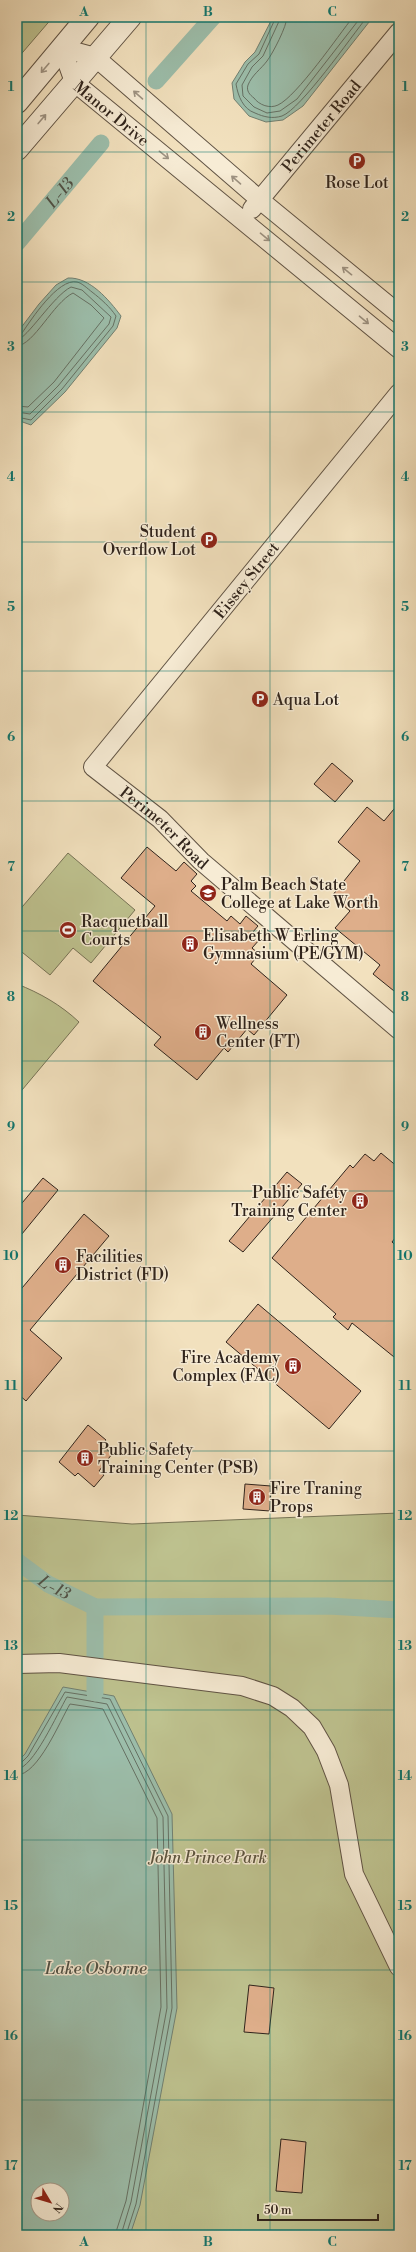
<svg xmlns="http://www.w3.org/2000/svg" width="416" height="2252" font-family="'Libre Bodoni',serif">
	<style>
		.green { fill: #bec28f; stroke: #777356; fill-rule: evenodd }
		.water { fill: #9cbeab; stroke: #718072; fill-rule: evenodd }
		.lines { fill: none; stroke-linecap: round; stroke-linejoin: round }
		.shore { stroke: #667164; stroke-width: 1 }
		.canal { stroke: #9cbeab; stroke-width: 17 }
		.building { fill: #deae8a; stroke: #30241c }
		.minor-casing { stroke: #605344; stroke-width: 20 }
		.tertiary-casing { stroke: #605344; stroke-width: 24 }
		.minor { stroke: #f7ecd5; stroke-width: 18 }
		.tertiary { stroke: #f7ecd5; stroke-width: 22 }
		.oneway { stroke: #9d9282 }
		.grid { fill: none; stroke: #0f766e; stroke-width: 1; stroke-opacity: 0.55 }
		.labels { text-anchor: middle; stroke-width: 3; stroke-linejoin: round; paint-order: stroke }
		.street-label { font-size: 16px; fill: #30241c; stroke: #f7ecd5 }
		.poi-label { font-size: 16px; fill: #30241c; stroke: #f7ecd5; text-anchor: start }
		.park-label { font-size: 16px; font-style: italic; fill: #5b533e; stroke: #f7ecd5 }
		.water-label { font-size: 17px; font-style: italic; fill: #505247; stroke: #f7ecd5 }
		.neatline { fill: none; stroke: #0f766e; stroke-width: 1.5 }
		.grid-label { font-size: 13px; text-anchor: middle; font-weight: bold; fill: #0f766e }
	</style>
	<rect width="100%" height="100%" fill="#f2e1be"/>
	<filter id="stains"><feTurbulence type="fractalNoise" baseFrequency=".005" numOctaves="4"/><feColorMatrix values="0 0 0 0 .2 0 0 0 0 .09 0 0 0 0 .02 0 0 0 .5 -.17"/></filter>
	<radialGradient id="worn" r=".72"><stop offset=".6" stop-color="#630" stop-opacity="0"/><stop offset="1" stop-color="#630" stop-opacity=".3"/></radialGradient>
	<g class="green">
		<polygon points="17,17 53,17 17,59"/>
		<polygon points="68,853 135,910 91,963 73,948 50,975 17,948 17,913"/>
		<path d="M17,984C40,993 61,1005 79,1022L17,1096Z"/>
		<path d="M399,1513V2235H17V1515L132,1524ZM38,2190H62V2214H38Z"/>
	</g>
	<g class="water">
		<polygon points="273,17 373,17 303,106 283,120 266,122 249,116 234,99 232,83 245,62 255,52"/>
		<path d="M68,278C90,277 109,300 121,316L117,328L65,392L31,425L17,420V333L39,304L56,285Z"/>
		<path d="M63,1687L114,1696L172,1814L177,2008L140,2205L130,2235H17V1762L25,1754ZM38,2190H62V2214H38Z"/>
	</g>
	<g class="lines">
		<g class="shore">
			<path d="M276,17L259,54L248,64L236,84C238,96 243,109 255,113C264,117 272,119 282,116C301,109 351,37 367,17"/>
			<polyline points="281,17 263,56 252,67 242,85 243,96 254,107 267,113 280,111 297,99 361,17"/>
			<path d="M287,17C287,26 273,53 267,61C261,69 252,75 248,85C246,91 250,95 254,98C259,105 270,109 278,105C297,96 338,36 353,17"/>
			<path d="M17,335L22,333C31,320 58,278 77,282C82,283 88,289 92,292C101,299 110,307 116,316L113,326L62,389L31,420L17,417"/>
			<path d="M17,340C27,339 53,296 71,287L82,290L111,317L109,324L58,386L30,414L17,412"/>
			<path d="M17,346C34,345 53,303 73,293L91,305L104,318L54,382L28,407L17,406"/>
			<polyline points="17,1764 21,1763 28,1756 65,1692 110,1699 168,1816 172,2008 136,2204 126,2235"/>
			<path d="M17,1769C33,1769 58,1712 67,1697L107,1704L163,1817L167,2008L131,2202L121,2235"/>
			<path d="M17,1775C38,1775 60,1721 70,1704L103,1709L157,1818L161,2007L126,2201L115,2235"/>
		</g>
		<g class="canal">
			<polyline points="156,81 213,17"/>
			<path id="s1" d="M17,243L101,143"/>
			<path id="s2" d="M17,1561L48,1584L95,1607L328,1606L399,1610"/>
			<polyline points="95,1693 95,1607"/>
		</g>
	</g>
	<g class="building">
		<polygon points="332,763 353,781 335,802 314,784"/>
		<polygon points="399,803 399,995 373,974 380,965 335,928 350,911 332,896 360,861 338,842 367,807 384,821"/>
		<polygon points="147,847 176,871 184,862 197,874 191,881 196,886 191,891 227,921 231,916 240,924 246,916 258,926 253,932 260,939 252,948 259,954 251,964 287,995 254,1035 247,1029 228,1052 224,1048 197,1080 154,1045 161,1037 93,981 155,906 121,878"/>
		<polygon points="381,1153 399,1168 399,1233 392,1242 399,1248 399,1361 352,1323 348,1330 333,1317 336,1314 272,1258 350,1165 353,1168 365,1154 374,1161"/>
		<polygon points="287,1172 302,1184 243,1252 229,1241"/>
		<polygon points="43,1178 58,1190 17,1240 17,1209"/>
		<polygon points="84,1214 109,1236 30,1330 62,1358 26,1401 17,1393 17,1294"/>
		<polygon points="258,1304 361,1391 329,1429 226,1342"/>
		<polygon points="88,1425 106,1440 102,1445 112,1454 99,1471 104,1475 94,1487 78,1473 75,1476 59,1462"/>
		<polygon points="245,1484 271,1486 270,1511 243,1509"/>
		<polygon points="249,1985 274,1988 269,2034 244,2032"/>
		<polygon points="281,2139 306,2142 302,2193 276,2191"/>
	</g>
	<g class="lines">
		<g class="minor-casing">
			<g id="minor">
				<path id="s3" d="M62,48L74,82L399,349"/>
				<polyline points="62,48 95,57 260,200 399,314"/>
				<path id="s4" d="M252,209L399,32"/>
				<path id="s5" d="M399,393L93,767L160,819L201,861L399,1030"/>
				<polyline points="17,1664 59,1663 242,1686 273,1696 292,1708 312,1727 326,1751 339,1785 354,1874 399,1967"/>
			</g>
		</g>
		<g class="tertiary-casing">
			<g id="tertiary">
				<polyline points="17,102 88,17"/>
				<polyline points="17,149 130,17"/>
			</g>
		</g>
		<use href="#minor" class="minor"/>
		<use href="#tertiary" class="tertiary"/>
	</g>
	<defs><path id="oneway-shaft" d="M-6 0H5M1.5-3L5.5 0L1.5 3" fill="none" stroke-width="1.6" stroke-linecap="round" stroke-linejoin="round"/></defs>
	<g class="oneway">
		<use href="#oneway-shaft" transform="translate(45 68) rotate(130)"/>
		<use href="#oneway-shaft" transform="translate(138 95) rotate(-139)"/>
		<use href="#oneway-shaft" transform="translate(42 119) rotate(-50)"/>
		<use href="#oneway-shaft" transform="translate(164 155) rotate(39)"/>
		<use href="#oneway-shaft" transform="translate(236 180) rotate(-139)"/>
		<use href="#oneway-shaft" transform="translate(265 237) rotate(40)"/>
		<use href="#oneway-shaft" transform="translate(347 271) rotate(-141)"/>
		<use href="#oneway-shaft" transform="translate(364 320) rotate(40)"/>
	</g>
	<path class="grid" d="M146,17V2235M270,17V2235M17,152H399M17,282H399M17,412H399M17,542H399M17,671H399M17,801H399M17,931H399M17,1061H399M17,1191H399M17,1321H399M17,1451H399M17,1581H399M17,1710H399M17,1840H399M17,1970H399M17,2100H399"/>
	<defs>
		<g id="parking-disc" transform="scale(0.9)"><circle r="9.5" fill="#8f2418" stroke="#f7ecd5"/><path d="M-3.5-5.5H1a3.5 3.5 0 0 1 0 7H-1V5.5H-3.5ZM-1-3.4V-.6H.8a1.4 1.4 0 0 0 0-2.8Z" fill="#fff"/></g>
		<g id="university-disc" transform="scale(0.9)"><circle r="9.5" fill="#8f2418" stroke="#f7ecd5"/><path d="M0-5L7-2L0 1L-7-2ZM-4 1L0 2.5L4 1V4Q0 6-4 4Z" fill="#fff"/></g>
		<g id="stadium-disc" transform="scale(0.9)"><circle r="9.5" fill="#8f2418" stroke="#f7ecd5"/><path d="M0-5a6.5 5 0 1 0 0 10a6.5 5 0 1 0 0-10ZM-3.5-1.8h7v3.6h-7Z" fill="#fff"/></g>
		<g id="building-disc" transform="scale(0.9)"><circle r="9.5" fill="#8f2418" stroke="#f7ecd5"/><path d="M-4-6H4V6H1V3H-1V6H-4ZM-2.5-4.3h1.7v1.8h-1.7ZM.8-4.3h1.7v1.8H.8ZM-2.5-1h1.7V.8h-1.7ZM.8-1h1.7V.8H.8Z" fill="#fff"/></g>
	</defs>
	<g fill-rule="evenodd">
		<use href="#parking-disc" x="357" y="161"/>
		<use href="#parking-disc" x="209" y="540"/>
		<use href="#parking-disc" x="260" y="699"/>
		<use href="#university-disc" x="208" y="893"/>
		<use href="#stadium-disc" x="68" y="930"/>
		<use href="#building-disc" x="190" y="944"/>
		<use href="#building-disc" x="203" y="1032"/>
		<use href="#building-disc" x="360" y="1201"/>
		<use href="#building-disc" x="63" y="1265"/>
		<use href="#building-disc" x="293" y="1366"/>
		<use href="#building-disc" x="85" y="1458"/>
		<use href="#building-disc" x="257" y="1497"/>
	</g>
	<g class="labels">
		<g class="street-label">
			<text dy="6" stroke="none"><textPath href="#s3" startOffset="85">Manor Drive</textPath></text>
			<text dy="6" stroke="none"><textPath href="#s4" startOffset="108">Perimeter Road</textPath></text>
			<text transform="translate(246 580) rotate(-51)" y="6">Eissey Street</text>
			<text dy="6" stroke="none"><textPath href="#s5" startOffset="577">Perimeter Road</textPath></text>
		</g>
		<g class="poi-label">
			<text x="357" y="188" text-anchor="middle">Rose Lot</text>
			<text x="196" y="537" text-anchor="end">Student<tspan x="196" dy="18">Overflow Lot</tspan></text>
			<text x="273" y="705">Aqua Lot</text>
			<text x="221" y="890">Palm Beach State<tspan x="221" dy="18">College at Lake Worth</tspan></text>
			<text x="81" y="927">Racquetball<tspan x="81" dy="18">Courts</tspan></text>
			<text x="203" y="941">Elisabeth W Erling<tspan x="203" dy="18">Gymnasium (PE/GYM)</tspan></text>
			<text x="216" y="1029">Wellness<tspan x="216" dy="18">Center (FT)</tspan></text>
			<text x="347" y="1198" text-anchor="end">Public Safety<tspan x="347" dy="18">Training Center</tspan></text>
			<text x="76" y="1262">Facilities<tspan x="76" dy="18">District (FD)</tspan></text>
			<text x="280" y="1363" text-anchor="end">Fire Academy<tspan x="280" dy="18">Complex (FAC)</tspan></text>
			<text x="98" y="1455">Public Safety<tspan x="98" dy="18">Training Center (PSB)</tspan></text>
			<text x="270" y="1494">Fire Traning<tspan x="270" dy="18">Props</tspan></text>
		</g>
		<g class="park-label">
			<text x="208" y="1863">John Prince Park</text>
		</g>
		<g class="water-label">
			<text dy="6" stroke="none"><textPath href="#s1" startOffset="66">L-13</textPath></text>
			<text dy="6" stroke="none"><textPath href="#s2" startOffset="46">L-13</textPath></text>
			<text x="96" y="1974">Lake Osborne</text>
		</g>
	</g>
	<rect width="416" height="2252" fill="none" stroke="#f2e1be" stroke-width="44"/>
	<g transform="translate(50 2202) rotate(128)"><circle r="19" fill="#f7ecd5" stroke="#a79c8b"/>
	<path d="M0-3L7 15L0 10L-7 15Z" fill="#8f2418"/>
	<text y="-6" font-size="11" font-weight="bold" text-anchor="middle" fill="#30241c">N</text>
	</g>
	<path d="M258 2214v6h120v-6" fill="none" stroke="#30241c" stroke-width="2"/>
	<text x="264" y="2214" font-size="12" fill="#30241c" stroke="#f7ecd5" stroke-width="3" paint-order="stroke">50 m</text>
	<rect x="22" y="22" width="372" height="2208" class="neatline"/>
	<g class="grid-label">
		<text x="84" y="16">A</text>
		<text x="208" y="16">B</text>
		<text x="332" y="16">C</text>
		<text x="11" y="91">1</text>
		<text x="405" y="91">1</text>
		<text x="11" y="221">2</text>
		<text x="405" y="221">2</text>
		<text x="11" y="351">3</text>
		<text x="405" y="351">3</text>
		<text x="11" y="481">4</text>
		<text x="405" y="481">4</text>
		<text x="11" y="611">5</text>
		<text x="405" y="611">5</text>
		<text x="11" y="741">6</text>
		<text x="405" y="741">6</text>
		<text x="11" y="871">7</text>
		<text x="405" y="871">7</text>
		<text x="11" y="1001">8</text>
		<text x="405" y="1001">8</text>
		<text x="11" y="1131">9</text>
		<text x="405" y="1131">9</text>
		<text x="11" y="1260">10</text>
		<text x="405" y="1260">10</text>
		<text x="11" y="1390">11</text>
		<text x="405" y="1390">11</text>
		<text x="11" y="1520">12</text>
		<text x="405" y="1520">12</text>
		<text x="11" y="1650">13</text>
		<text x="405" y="1650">13</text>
		<text x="11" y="1780">14</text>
		<text x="405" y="1780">14</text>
		<text x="11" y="1910">15</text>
		<text x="405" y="1910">15</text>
		<text x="11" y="2040">16</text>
		<text x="405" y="2040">16</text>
		<text x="11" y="2170">17</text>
		<text x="405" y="2170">17</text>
		<text x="84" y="2246">A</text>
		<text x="208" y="2246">B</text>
		<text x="332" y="2246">C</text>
	</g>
	<rect width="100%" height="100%" filter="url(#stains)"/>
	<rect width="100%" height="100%" fill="url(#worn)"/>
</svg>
